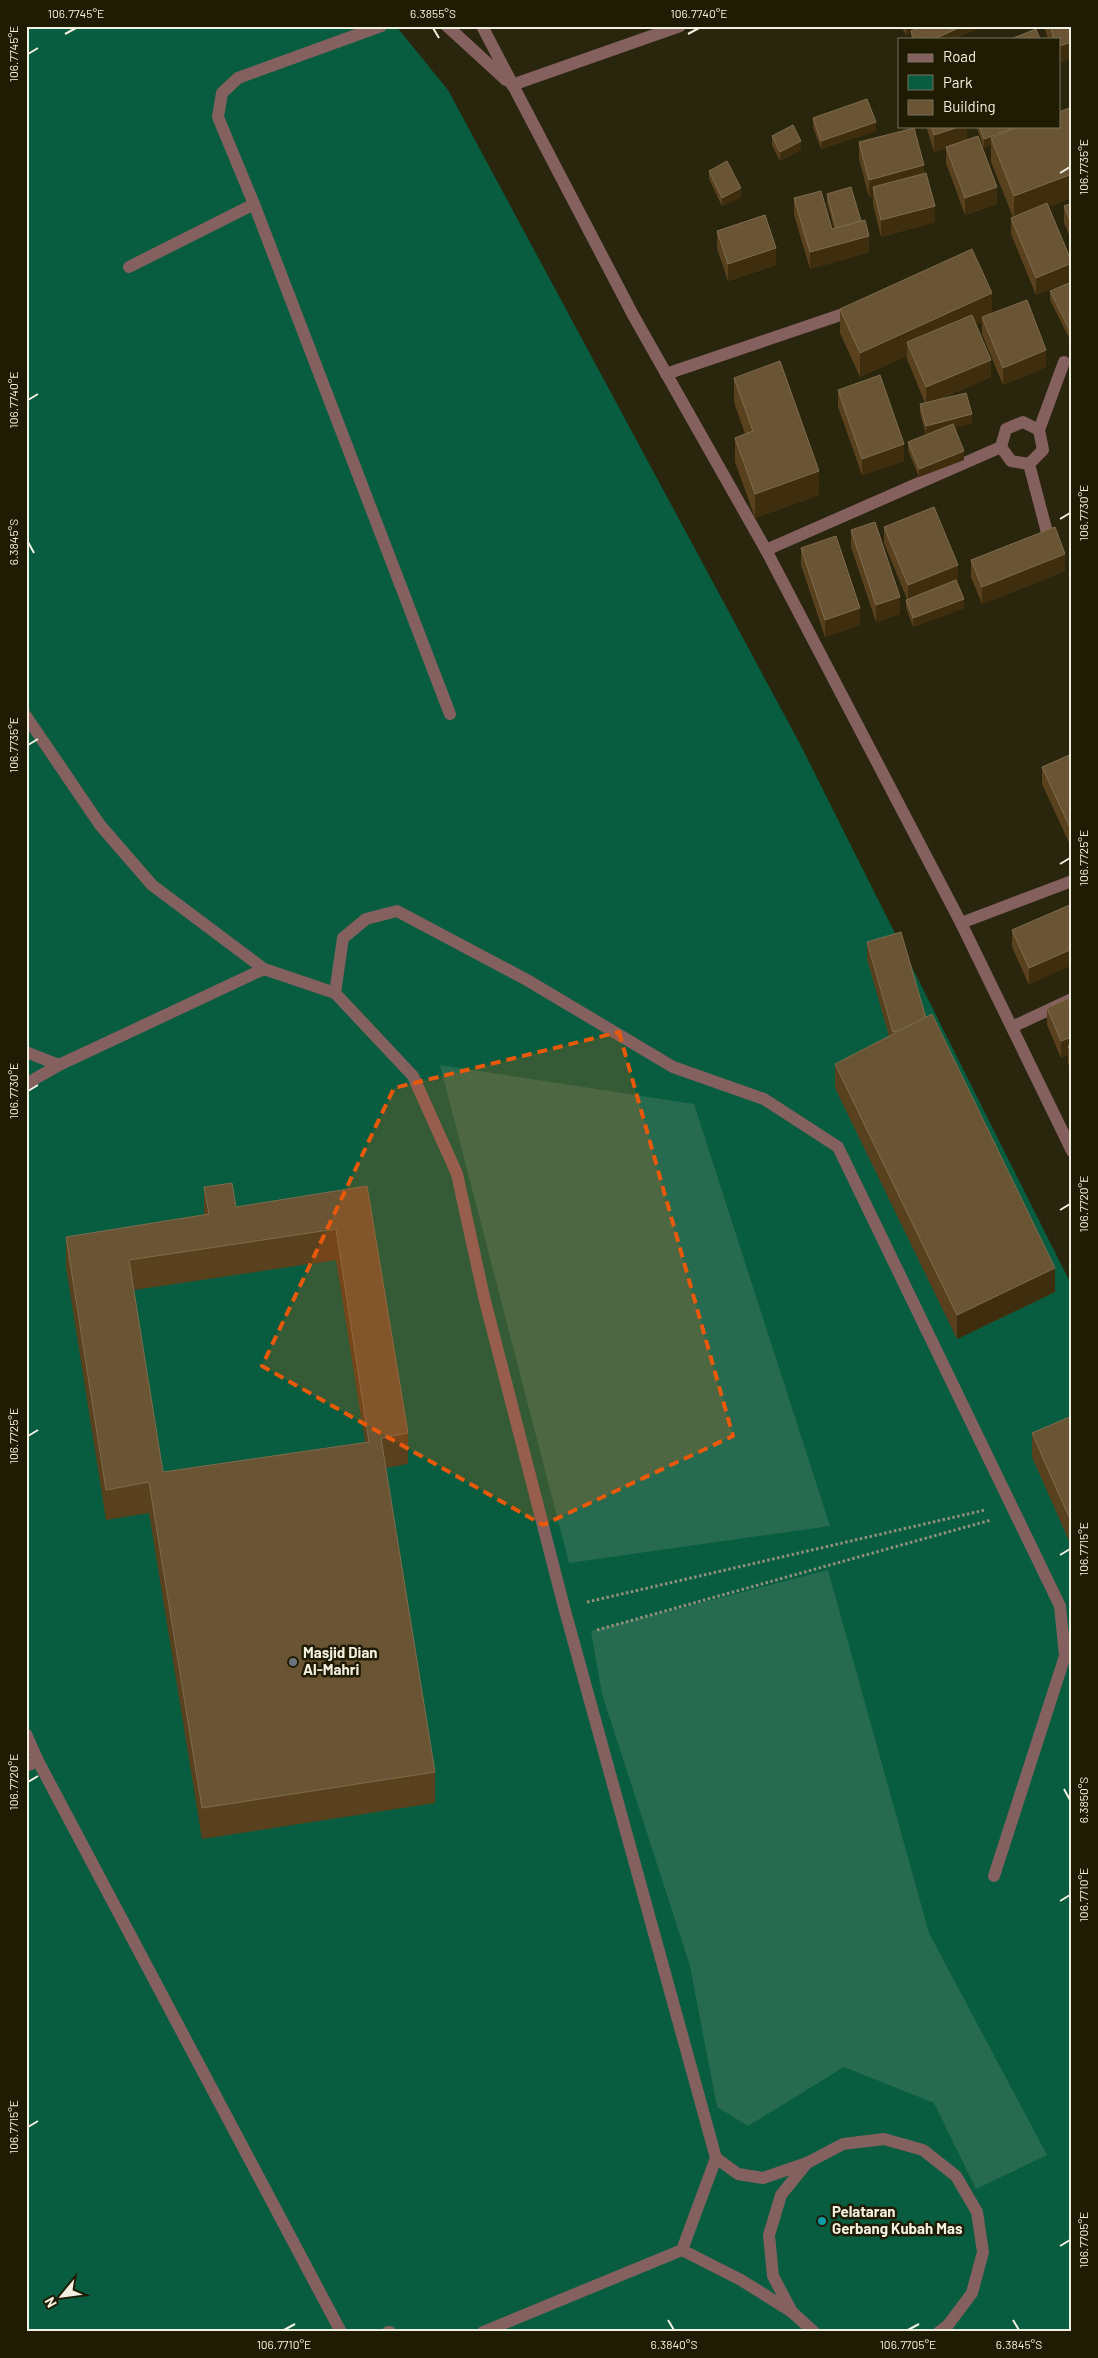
<svg xmlns="http://www.w3.org/2000/svg" width="1098" height="2358" font-family="Barlow,sans-serif">
	<style>
		.green { fill: #085c40 }
		.forest { fill: #266b50 }
		.lines { fill: none; stroke-linecap: round; stroke-linejoin: round }
		.path { stroke: #928f7c; stroke-width: 3; stroke-dasharray: 2.5 2.5; stroke-linecap: butt }
		.lane { stroke: #84605f; stroke-width: 12 }
		.street { stroke: #84605f; stroke-width: 12 }
		.wall { fill: #59411e; fill-rule: evenodd }
		.shaded-wall { fill: #3f2e0e }
		.building { fill: #695433; stroke: #7e6c4e; fill-rule: evenodd }
		.marked { fill: #e8590c; fill-opacity: 0.2; stroke: #e8590c; stroke-width: 4; stroke-dasharray: 10 6; stroke-linejoin: round }
		.ticks { fill: none; stroke: #f2f0e1; stroke-width: 2 }
		.worship-dot { fill: #6b7280; stroke: #201c04; stroke-width: 2 }
		.culture-dot { fill: #0f9aa8; stroke: #201c04; stroke-width: 2 }
		.labels { text-anchor: middle; stroke-width: 5; stroke-linejoin: round; paint-order: stroke }
		.poi-label { font-size: 15px; font-weight: bold; fill: #f2f0e1; stroke: #201c04; text-anchor: start }
		.neatline { fill: none; stroke: #f2f0e1; stroke-width: 2 }
		.ticks-label { font-size: 12px; text-anchor: middle; fill: #f2f0e1 }
	</style>
	<rect width="100%" height="100%" fill="#2a260d"/>
	<polygon class="green" points="26,26 396,26 448,90 800,744 1072,1286 1072,2332 26,2332"/>
	<g class="forest">
		<polygon points="440,1065 694,1104 830,1526 569,1563"/>
		<polygon points="828,1570 929,1933 1047,2155 976,2189 934,2103 844,2067 748,2126 717,2107 690,1966 602,1694 591,1631"/>
	</g>
	<g class="lines">
		<g class="path">
			<polyline points="587,1602 985,1510"/>
			<polyline points="597,1630 991,1520"/>
		</g>
		<g class="lane">
			<polyline points="254,204 450,714"/>
			<polyline points="129,267 254,204 218,117 222,93 238,78 381,26"/>
			<polyline points="26,716 100,825 152,885 264,969"/>
			<polyline points="335,993 343,938 366,919 397,911 527,980 673,1067 764,1099 838,1147 1060,1606 1065,1656 994,1876"/>
			<polyline points="26,1052 59,1065"/>
			<polyline points="26,1084 59,1065 264,969 335,993 413,1076 457,1174 484,1297 564,1607 716,2158 682,2250 483,2332"/>
			<polyline points="26,1734 38,1761 341,2332"/>
			<polyline points="26,1766 38,1761"/>
			<polyline points="716,2158 738,2174 763,2178 807,2163"/>
			<polyline points="682,2250 741,2280 792,2312"/>
			<polyline points="388,2332 390,2332"/>
			<polyline points="814,2332 792,2312 773,2276 769,2235 781,2195 807,2163 843,2144 884,2139 923,2150 956,2176 977,2212 983,2252 972,2293 948,2325 939,2332"/>
		</g>
		<g class="street">
			<polyline points="447,26 506,80"/>
			<polyline points="482,26 633,315 766,550 961,923 1072,1151"/>
			<polyline points="512,85 680,26"/>
			<polyline points="666,374 855,310"/>
			<polygon points="1023,422 1039,430 1043,450 1029,464 1011,461 1001,447 1006,429"/>
			<polyline points="1039,430 1064,362"/>
			<polyline points="1029,464 1049,540"/>
			<polyline points="766,550 1001,447"/>
			<polyline points="961,923 1072,881"/>
			<polyline points="1012,1027 1072,999"/>
		</g>
	</g>
	<g class="wall">
		<polygon points="901,26 983,26 954,39 911,39 911,33 906,35"/>
		<polygon points="1044,26 1072,26 1059,39 1048,39"/>
		<polygon points="813,118 876,131 821,149 813,127"/>
		<polygon points="926,126 967,126 967,140 997,204 965,215 946,163 946,148 934,152"/>
		<polygon points="976,126 1059,126 1049,207 1072,261 1072,280 1036,295 1011,234 1011,218 1013,217 991,162 991,145 984,148"/>
		<polygon points="772,136 801,150 780,161 772,145"/>
		<polygon points="859,142 924,173 935,222 881,237 873,204 873,196 869,197 859,159"/>
		<polygon points="709,171 741,197 722,206 709,179"/>
		<polygon points="827,194 869,252 810,269 794,215 794,198 832,229 834,228 827,203"/>
		<polygon points="1072,203 1072,242 1064,223 1064,206"/>
		<polygon points="717,231 776,265 728,281 717,248"/>
		<polygon points="1072,283 1072,344 1050,300 1050,291"/>
		<polygon points="840,309 992,313 1046,367 1003,385 982,334 982,322 976,324 991,377 935,401 972,423 955,427 964,460 919,477 908,450 908,442 926,435 920,413 920,404 925,403 907,359 907,356 860,377 840,333"/>
		<polygon points="734,378 819,495 755,518 735,462 735,438 745,434 734,402"/>
		<polygon points="838,390 904,461 862,475 838,407"/>
		<polygon points="884,527 958,581 956,582 964,608 913,627 906,608 906,600 907,599 884,543"/>
		<polygon points="851,530 900,614 876,622 851,547"/>
		<polygon points="801,548 860,625 825,637 801,565"/>
		<polygon points="971,560 1065,571 982,604 971,577"/>
		<polygon points="1072,754 1072,849 1042,784 1042,767"/>
		<polygon points="1072,904 1029,985 1012,947 1012,930"/>
		<polygon points="867,942 926,1018 1055,1292 957,1339 835,1088 835,1064 889,1036 867,959"/>
		<polygon points="1072,997 1072,1072 1068,1063 1068,1055 1061,1058 1047,1025 1047,1008"/>
		<path d="M367,1186L408,1433V1464L386,1468L435,1772V1803L202,1839L149,1513L106,1520L66,1267V1237L204,1215V1187L236,1207ZM336,1260L365,1442L163,1472L134,1290Z"/>
		<polygon points="1072,1416 1072,1540 1069,1541 1032,1457 1032,1433"/>
	</g>
	<g class="shaded-wall">
		<polygon points="907,26 924,26 906,35 906,27"/>
		<polygon points="963,26 983,26 954,39 934,39"/>
		<polygon points="1072,42 1072,59 1059,63 1059,46"/>
		<polygon points="876,122 876,131 821,149 821,141"/>
		<polygon points="962,126 967,126 967,141 934,152 934,135"/>
		<polygon points="1019,126 1030,131 991,138 991,145 984,148 984,139"/>
		<polygon points="801,141 801,150 780,161 780,152"/>
		<polygon points="924,165 924,182 873,187 873,196 869,197 869,180"/>
		<polygon points="1072,174 1072,198 1014,221 1014,196"/>
		<polygon points="997,187 997,204 965,215 965,198"/>
		<polygon points="741,188 741,197 722,206 722,198"/>
		<polygon points="935,206 935,222 881,237 881,220"/>
		<polygon points="869,236 869,252 810,269 810,252"/>
		<polygon points="776,248 776,265 728,281 728,264"/>
		<polygon points="1072,263 1072,280 1036,295 1036,278"/>
		<polygon points="992,293 992,317 982,317 982,322 912,354 907,342 907,356 860,377 860,353"/>
		<polygon points="1046,350 1046,367 1003,385 1003,368"/>
		<polygon points="991,360 991,377 926,404 926,387"/>
		<polygon points="972,414 972,423 926,435 926,426"/>
		<polygon points="904,444 904,461 862,475 862,459"/>
		<polygon points="964,451 964,460 919,477 919,469"/>
		<polygon points="819,471 819,495 755,518 755,494"/>
		<polygon points="1065,554 1065,571 982,604 982,587"/>
		<polygon points="958,565 958,581 908,601 908,585"/>
		<polygon points="900,597 900,614 876,622 876,605"/>
		<polygon points="964,599 964,608 913,627 913,618"/>
		<polygon points="860,608 860,625 825,637 825,620"/>
		<polygon points="1072,949 1072,965 1029,985 1029,968"/>
		<polygon points="1072,1037 1072,1054 1068,1046 1068,1055 1061,1058 1061,1041"/>
		<polygon points="1055,1268 1055,1292 957,1339 957,1315"/>
		<polygon points="1072,1516 1072,1540 1069,1541 1069,1517"/>
	</g>
	<g class="building">
		<polygon points="923,26 963,26 934,39 914,39 911,31"/>
		<polygon points="1050,26 1072,26 1072,42 1059,46 1059,39 1054,39"/>
		<polygon points="1036,29 1040,39 1011,39"/>
		<polygon points="867,99 876,122 821,141 813,118"/>
		<polygon points="1072,107 1072,174 1014,196 991,138 1021,126 1059,126 1059,112"/>
		<polygon points="793,125 801,141 780,152 772,136"/>
		<polygon points="931,126 962,126 934,135"/>
		<polygon points="979,126 1019,126 984,139"/>
		<polygon points="914,128 924,165 869,180 859,142"/>
		<polygon points="978,136 997,187 965,198 946,147"/>
		<polygon points="727,161 741,188 722,198 709,171"/>
		<polygon points="926,173 935,206 881,220 873,187"/>
		<polygon points="851,187 861,221 836,228 827,194"/>
		<polygon points="821,191 832,229 865,220 869,236 810,252 794,198"/>
		<polygon points="1047,203 1072,263 1036,278 1011,218"/>
		<polygon points="1072,203 1072,225 1064,206"/>
		<polygon points="765,215 776,248 728,264 717,231"/>
		<polygon points="972,249 992,293 860,353 840,309"/>
		<polygon points="1071,282 1072,283 1072,335 1050,291"/>
		<polygon points="1027,300 1046,350 1003,368 982,317"/>
		<polygon points="972,315 991,360 926,387 907,342"/>
		<polygon points="780,361 819,471 755,494 735,438 753,431 734,378"/>
		<polygon points="880,375 904,444 862,459 838,390"/>
		<polygon points="966,393 972,414 926,426 920,404"/>
		<polygon points="953,424 964,451 919,469 908,442"/>
		<polygon points="934,507 958,565 908,585 884,527"/>
		<polygon points="875,522 900,597 876,605 851,530"/>
		<polygon points="1055,527 1065,554 982,587 971,560"/>
		<polygon points="836,536 860,608 825,620 801,548"/>
		<polygon points="956,580 964,599 913,618 906,600"/>
		<polygon points="1072,754 1072,832 1042,767"/>
		<polygon points="1072,904 1072,949 1029,968 1012,930"/>
		<polygon points="901,932 926,1018 901,1030 893,1032 867,942"/>
		<polygon points="1072,997 1072,1037 1061,1041 1047,1008"/>
		<polygon points="932,1014 1055,1268 957,1315 835,1064"/>
		<polygon points="1072,1044 1072,1055 1068,1046"/>
		<path d="M232,1183L236,1207L367,1186L408,1433L381,1438L435,1772L202,1808L149,1482L106,1490L66,1237L209,1214L204,1187ZM336,1229L369,1442L163,1472L129,1260Z"/>
		<polygon points="1072,1416 1072,1516 1069,1517 1032,1433"/>
	</g>
	<path class="marked" d="M619,1032L733,1436L543,1525L262,1366L394,1088Z"/>
	<path class="ticks" d="M433,28L439,38M65,34L76,28M688,34L699,28M28,54L38,48M1060,173L1070,167M28,400L38,394M1060,519L1070,513M28,542L34,553M28,745L38,739M1060,864L1070,858M28,1091L38,1085M1060,1210L1070,1204M28,1436L38,1430M1060,1555L1070,1549M28,1782L38,1776M1064,1789L1070,1800M1060,1901L1070,1895M28,2127L38,2121M1060,2246L1070,2240M668,2320L674,2330M1013,2320L1019,2330M284,2330L295,2324M908,2330L919,2324"/>
	<circle class="worship-dot" cx="293" cy="1662" r="5"/>
	<circle class="culture-dot" cx="822" cy="2221" r="5"/>
	<g class="labels">
		<g class="poi-label">
			<text x="303" y="1658">Masjid Dian<tspan x="303" dy="17">Al-Mahri</tspan></text>
			<text x="832" y="2217">Pelataran<tspan x="832" dy="17">Gerbang Kubah Mas</tspan></text>
		</g>
	</g>
	<rect width="1098" height="2358" fill="none" stroke="#201c04" stroke-width="55"/>
	<rect x="898" y="38" width="162" height="90" fill="#201c04" stroke="#74715c"/>
	<rect x="908" y="54" width="25" height="8" fill="#84605f" stroke="#74715c"/>
	<text x="943" y="62" font-size="15" fill="#f2f0e1">Road</text>
	<rect x="908" y="75" width="25" height="15" fill="#085c40" stroke="#74715c"/>
	<text x="943" y="88" font-size="15" fill="#f2f0e1">Park</text>
	<rect x="908" y="100" width="25" height="15" fill="#695433" stroke="#74715c"/>
	<text x="943" y="112" font-size="15" fill="#f2f0e1">Building</text>
	<g transform="translate(62 2296) rotate(241)" stroke="#201c04" stroke-width="4" paint-order="stroke">
	<path d="M0-4L9 19L0 12L-9 19Z" fill="#f2f0e1"/>
	<text y="-8" font-size="14" font-weight="bold" text-anchor="middle" fill="#f2f0e1">N</text>
	</g>
	<rect x="28" y="28" width="1042" height="2302" class="neatline"/>
	<g class="ticks-label">
		<text x="76" y="18">106.7745°E</text>
		<text x="433" y="18">6.3855°S</text>
		<text x="699" y="18">106.7740°E</text>
		<text transform="translate(14 54) rotate(-90)" y="4">106.7745°E</text>
		<text transform="translate(1084 167) rotate(-90)" y="4">106.7735°E</text>
		<text transform="translate(14 400) rotate(-90)" y="4">106.7740°E</text>
		<text transform="translate(1084 513) rotate(-90)" y="4">106.7730°E</text>
		<text transform="translate(14 542) rotate(-90)" y="4">6.3845°S</text>
		<text transform="translate(14 745) rotate(-90)" y="4">106.7735°E</text>
		<text transform="translate(1084 858) rotate(-90)" y="4">106.7725°E</text>
		<text transform="translate(14 1091) rotate(-90)" y="4">106.7730°E</text>
		<text transform="translate(1084 1204) rotate(-90)" y="4">106.7720°E</text>
		<text transform="translate(14 1436) rotate(-90)" y="4">106.7725°E</text>
		<text transform="translate(1084 1549) rotate(-90)" y="4">106.7715°E</text>
		<text transform="translate(14 1782) rotate(-90)" y="4">106.7720°E</text>
		<text transform="translate(1084 1800) rotate(-90)" y="4">6.3850°S</text>
		<text transform="translate(1084 1895) rotate(-90)" y="4">106.7710°E</text>
		<text transform="translate(14 2127) rotate(-90)" y="4">106.7715°E</text>
		<text transform="translate(1084 2240) rotate(-90)" y="4">106.7705°E</text>
		<text x="284" y="2349">106.7710°E</text>
		<text x="674" y="2349">6.3840°S</text>
		<text x="908" y="2349">106.7705°E</text>
		<text x="1019" y="2349">6.3845°S</text>
	</g>
</svg>
